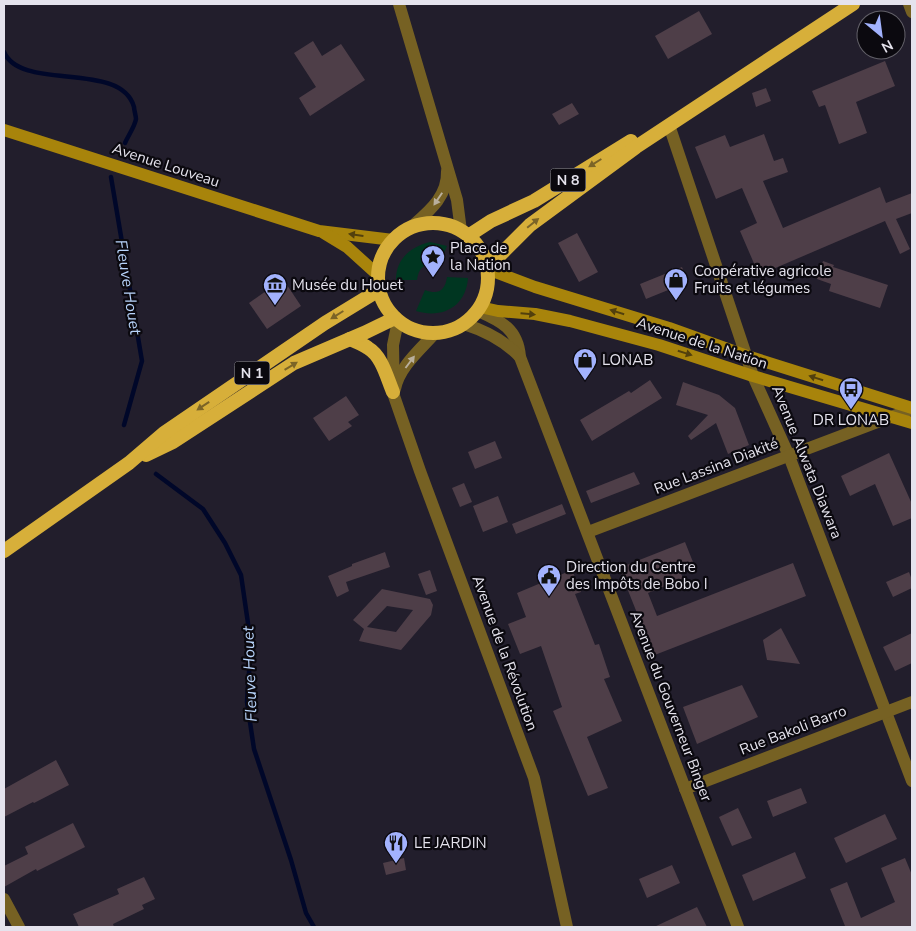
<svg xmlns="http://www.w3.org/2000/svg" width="916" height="931" font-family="'Nunito Sans',sans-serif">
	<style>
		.green { fill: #003621 }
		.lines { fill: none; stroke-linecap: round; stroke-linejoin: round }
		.stream { stroke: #000729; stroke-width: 4.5 }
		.building { fill: #4e3e48; fill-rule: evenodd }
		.minor { stroke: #766123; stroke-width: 12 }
		.tertiary { stroke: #766123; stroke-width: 12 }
		.secondary { stroke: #a8840b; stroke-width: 12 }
		.trunk { stroke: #d7af3a; stroke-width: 14 }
		.oneway { fill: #7b6427 }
		.oneway2 { fill: #b9af9c }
		.oneway3 { fill: #52400d }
		.labels { text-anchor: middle; stroke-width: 4.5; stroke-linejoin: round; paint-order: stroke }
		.shield { fill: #0b090f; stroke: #a4a2aa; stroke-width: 1 }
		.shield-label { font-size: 14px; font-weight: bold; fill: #e5e3ed }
		.street-label { font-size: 15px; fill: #e5e3ed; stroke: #0b090f }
		.poi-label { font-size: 15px; fill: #e5e3ed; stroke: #0b090f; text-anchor: start }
		.water-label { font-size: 16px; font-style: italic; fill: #b7d3fa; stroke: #0b090f }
	</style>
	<rect width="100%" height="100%" fill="#221e2c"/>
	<g class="green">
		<path d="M430,242L447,246L439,265C425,263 419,266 417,280H396C396,259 410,247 430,242Z"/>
		<path d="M447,277L468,278C466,307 442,319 416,311L425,290C438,295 445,291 447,277Z"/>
	</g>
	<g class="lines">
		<g class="stream">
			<path d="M4,52C21,92 121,60 134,107C134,110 136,116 136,119C135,126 128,136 125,143"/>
			<polyline points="111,177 142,361 124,425"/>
			<polyline points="156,474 203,509 225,543 241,575 251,644 247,702 254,749 291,860 306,913 314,927"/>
		</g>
	</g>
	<g class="building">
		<polygon points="699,11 712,34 668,59 655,36"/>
		<polygon points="313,41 322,56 341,44 365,80 310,116 299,98 316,87 294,53"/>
		<polygon points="885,61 895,86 856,102 867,133 839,144 825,105 819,107 812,91"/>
		<polygon points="766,88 771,101 756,107 752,93"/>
		<polygon points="572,103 579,114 559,125 552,114"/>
		<polygon points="764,134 774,161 783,158 788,172 763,181 783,228 880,187 886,203 912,193 912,213 896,219 910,249 900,254 885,221 759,275 740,231 757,223 742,188 716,199 695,147 725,135 730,147"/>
		<polygon points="577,233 598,272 579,282 558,243"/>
		<polygon points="823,261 834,265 833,267 888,285 880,308 829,291 831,284 817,279"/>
		<polygon points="682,267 688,282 646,299 640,284"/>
		<polygon points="283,279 301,306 267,329 249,303"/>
		<polygon points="650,380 662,398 592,441 580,420 629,391 631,393"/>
		<polygon points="683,382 719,395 735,408 749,445 728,454 716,423 691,440 688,436 708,415 676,405"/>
		<polygon points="346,396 359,415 348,422 352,426 329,441 313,418"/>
		<polygon points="495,441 502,458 475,469 468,452"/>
		<polygon points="889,453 912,504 912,518 893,526 875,484 850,496 841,476"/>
		<polygon points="634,472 640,484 591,503 586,491"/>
		<polygon points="464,483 472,502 460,507 452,488"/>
		<polygon points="498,496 508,522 483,532 473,506"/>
		<polygon points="562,504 566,514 516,534 512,524"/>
		<polygon points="685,542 695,567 681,573 683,579 648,593 657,616 793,563 806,596 647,658 635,625 641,623 619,568"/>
		<polygon points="385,552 390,567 346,582 349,591 337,597 328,576 352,566 352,564"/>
		<polygon points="430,570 437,591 426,595 418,574"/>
		<polygon points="572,570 581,592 575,594 595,645 599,644 610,677 604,679 622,721 587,737 608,788 588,796 553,711 562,707 541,646 520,654 508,624 526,617 517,593"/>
		<polygon points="909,572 912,580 912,588 893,597 886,582"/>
		<path d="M382,589L430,599L433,605L431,615L401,650L359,641L364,629L353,620ZM387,606L413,610L396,632L367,627Z"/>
		<polygon points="781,628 800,664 767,660 763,640"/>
		<polygon points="912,633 912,663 895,671 883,647"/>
		<polygon points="742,685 758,717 697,744 683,707"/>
		<polygon points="56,760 69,785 34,803 33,802 4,817 4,789"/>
		<polygon points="801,788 807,803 773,817 767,801"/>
		<polygon points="738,808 752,838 732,846 719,817"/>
		<polygon points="885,814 897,839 846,863 834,838"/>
		<polygon points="73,823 85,847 37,871 36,869 4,887 4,866 28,854 25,847"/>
		<polygon points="795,852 806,878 753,901 742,875"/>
		<polygon points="404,858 406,870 386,875 383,863"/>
		<polygon points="905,858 912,875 912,927 842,927 845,926 830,889 847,882 861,918 895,902 881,868"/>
		<polygon points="672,865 680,883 647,898 639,879"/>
		<polygon points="144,877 155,899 142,905 144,909 113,924 114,927 79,927 73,914 119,894 117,889"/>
		<polygon points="697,907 707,927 654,927"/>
	</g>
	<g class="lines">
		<g class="minor">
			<polyline points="399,4 457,200 461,231"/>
			<polyline points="669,125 753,376 789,456 912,781"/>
			<path d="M410,228C428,212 448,197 447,171"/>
			<polyline points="398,321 393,345 394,396 420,471 534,778 567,927"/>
			<path d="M395,389C399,367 421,349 435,333"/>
			<polyline points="588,532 912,409"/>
			<polyline points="685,789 912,702"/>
		</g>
		<g class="tertiary">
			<polyline points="909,4 912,12"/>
			<path d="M478,311C501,321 518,329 520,357L738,927"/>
			<path d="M464,324C486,331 504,340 520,357"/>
			<polyline points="4,899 19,927"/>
		</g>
		<g class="secondary">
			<polyline points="4,130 319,231 393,240"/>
			<polyline points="324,233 347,247 378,275"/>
			<polyline points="487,269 535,287 669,328 747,356 912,408"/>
			<polyline points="480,307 498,311 535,314 570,321 659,345 753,376 912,423"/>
		</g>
		<g class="trunk">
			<circle cx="433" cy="278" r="55"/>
			<polyline points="468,236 491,221 534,201 631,141"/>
			<polyline points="487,265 498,257 530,225 636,147 853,4"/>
			<path d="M350,339C356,342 363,344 368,348C382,356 387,378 393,392"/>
			<polyline points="146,455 173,442 294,363 364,333 395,318"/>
			<polyline points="4,551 129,463 164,433 325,323 379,290"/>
		</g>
	</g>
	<defs><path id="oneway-solid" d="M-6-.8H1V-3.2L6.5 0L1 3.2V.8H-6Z" transform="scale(1.25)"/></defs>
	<g class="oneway">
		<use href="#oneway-solid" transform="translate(595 163) rotate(148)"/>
		<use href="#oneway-solid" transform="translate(533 223) rotate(-39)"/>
		<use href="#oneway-solid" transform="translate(337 315) rotate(148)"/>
		<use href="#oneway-solid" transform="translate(291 366) rotate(-31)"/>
		<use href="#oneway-solid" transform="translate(203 406) rotate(146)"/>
	</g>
	<g class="oneway2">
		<use href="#oneway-solid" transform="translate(438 199) rotate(124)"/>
		<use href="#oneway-solid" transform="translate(410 362) rotate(-53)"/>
	</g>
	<g class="oneway3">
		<use href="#oneway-solid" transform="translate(356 235) rotate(-172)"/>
		<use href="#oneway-solid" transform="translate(617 312) rotate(-163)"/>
		<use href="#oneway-solid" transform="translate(528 314) rotate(5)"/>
		<use href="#oneway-solid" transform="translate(685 353) rotate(17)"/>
		<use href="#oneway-solid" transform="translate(816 378) rotate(-162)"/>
	</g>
	<defs>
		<g id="sight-pin" transform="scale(1.25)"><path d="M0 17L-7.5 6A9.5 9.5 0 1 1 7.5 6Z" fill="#a2b2fd" stroke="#0b090f"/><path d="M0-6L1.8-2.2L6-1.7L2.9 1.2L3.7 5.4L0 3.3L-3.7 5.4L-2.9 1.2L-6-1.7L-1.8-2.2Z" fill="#111"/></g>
		<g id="shop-pin" transform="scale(1.25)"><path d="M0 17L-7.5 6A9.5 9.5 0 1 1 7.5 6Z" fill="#a2b2fd" stroke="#0b090f"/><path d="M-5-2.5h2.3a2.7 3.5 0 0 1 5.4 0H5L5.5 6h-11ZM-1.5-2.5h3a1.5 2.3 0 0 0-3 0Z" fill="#111"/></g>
		<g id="museum-pin" transform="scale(1.25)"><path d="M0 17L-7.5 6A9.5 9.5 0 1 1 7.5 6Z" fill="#a2b2fd" stroke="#0b090f"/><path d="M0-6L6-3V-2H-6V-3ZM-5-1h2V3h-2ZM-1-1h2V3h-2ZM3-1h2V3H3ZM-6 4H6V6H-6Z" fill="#111"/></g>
		<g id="bus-pin" transform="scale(1.25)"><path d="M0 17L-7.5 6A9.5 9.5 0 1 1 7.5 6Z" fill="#a2b2fd" stroke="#0b090f"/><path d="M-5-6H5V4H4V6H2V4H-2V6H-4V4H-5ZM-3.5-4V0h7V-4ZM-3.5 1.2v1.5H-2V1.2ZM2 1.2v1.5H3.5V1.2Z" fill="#111"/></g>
		<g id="civic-pin" transform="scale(1.25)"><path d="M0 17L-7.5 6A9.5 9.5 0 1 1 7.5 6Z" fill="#a2b2fd" stroke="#0b090f"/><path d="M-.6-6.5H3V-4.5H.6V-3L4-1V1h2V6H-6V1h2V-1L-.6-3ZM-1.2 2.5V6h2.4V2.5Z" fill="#111"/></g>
		<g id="restaurant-pin" transform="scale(1.25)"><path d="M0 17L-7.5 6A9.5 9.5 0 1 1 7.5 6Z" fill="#a2b2fd" stroke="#0b090f"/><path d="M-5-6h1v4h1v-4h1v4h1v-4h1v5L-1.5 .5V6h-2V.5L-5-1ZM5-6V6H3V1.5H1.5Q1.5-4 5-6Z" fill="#111"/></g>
	</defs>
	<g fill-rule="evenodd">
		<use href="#sight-pin" x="433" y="257"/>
		<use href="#shop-pin" x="676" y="280"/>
		<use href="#museum-pin" x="275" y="285"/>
		<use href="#shop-pin" x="585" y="360"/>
		<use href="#bus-pin" x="851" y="389"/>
		<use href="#civic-pin" x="549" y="576"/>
		<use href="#restaurant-pin" x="396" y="843"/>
	</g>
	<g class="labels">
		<g class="shield">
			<rect x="550.5" y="168.5" width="35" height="23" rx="4"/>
			<rect x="234.5" y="361.5" width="35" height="23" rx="4"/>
		</g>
		<g class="shield-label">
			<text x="568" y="185">N 8</text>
			<text x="252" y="378">N 1</text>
		</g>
		<g class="street-label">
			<text transform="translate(166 165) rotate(18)" y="5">Avenue Louveau</text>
			<text transform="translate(702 343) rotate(18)" y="5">Avenue de la Nation</text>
			<text transform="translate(807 462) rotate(68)" y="5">Avenue Alwata Diawara</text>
			<text transform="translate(716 466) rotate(-21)" y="5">Rue Lassina Diakité</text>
			<text transform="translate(505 653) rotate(70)" y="5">Avenue de la Révolution</text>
			<text transform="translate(671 706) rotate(69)" y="5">Avenue du Gouverneur Binger</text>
			<text transform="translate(793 730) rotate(-21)" y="5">Rue Bakoli Barro</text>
		</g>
		<g class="poi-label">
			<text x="450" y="253">Place de<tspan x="450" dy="17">la Nation</tspan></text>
			<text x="694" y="276">Coopérative agricole<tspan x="694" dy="17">Fruits et légumes</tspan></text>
			<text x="292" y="290">Musée du Houet</text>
			<text x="602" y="365">LONAB</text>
			<text x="851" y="425" text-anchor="middle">DR LONAB</text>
			<text x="566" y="572">Direction du Centre<tspan x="566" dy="17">des Impôts de Bobo I</tspan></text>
			<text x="414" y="848">LE JARDIN</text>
		</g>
		<g class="water-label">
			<text transform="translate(129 287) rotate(81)" y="6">Fleuve Houet</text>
			<text transform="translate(249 674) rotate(-92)" y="6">Fleuve Houet</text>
		</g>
	</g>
	<rect width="916" height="931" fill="none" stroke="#e5e3ed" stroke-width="10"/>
	<g transform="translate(881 35) rotate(151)"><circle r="24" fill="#0b090f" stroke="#626068"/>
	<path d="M0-4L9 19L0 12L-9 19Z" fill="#a2b2fd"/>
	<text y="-8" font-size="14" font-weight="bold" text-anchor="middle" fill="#e5e3ed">N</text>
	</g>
</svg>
